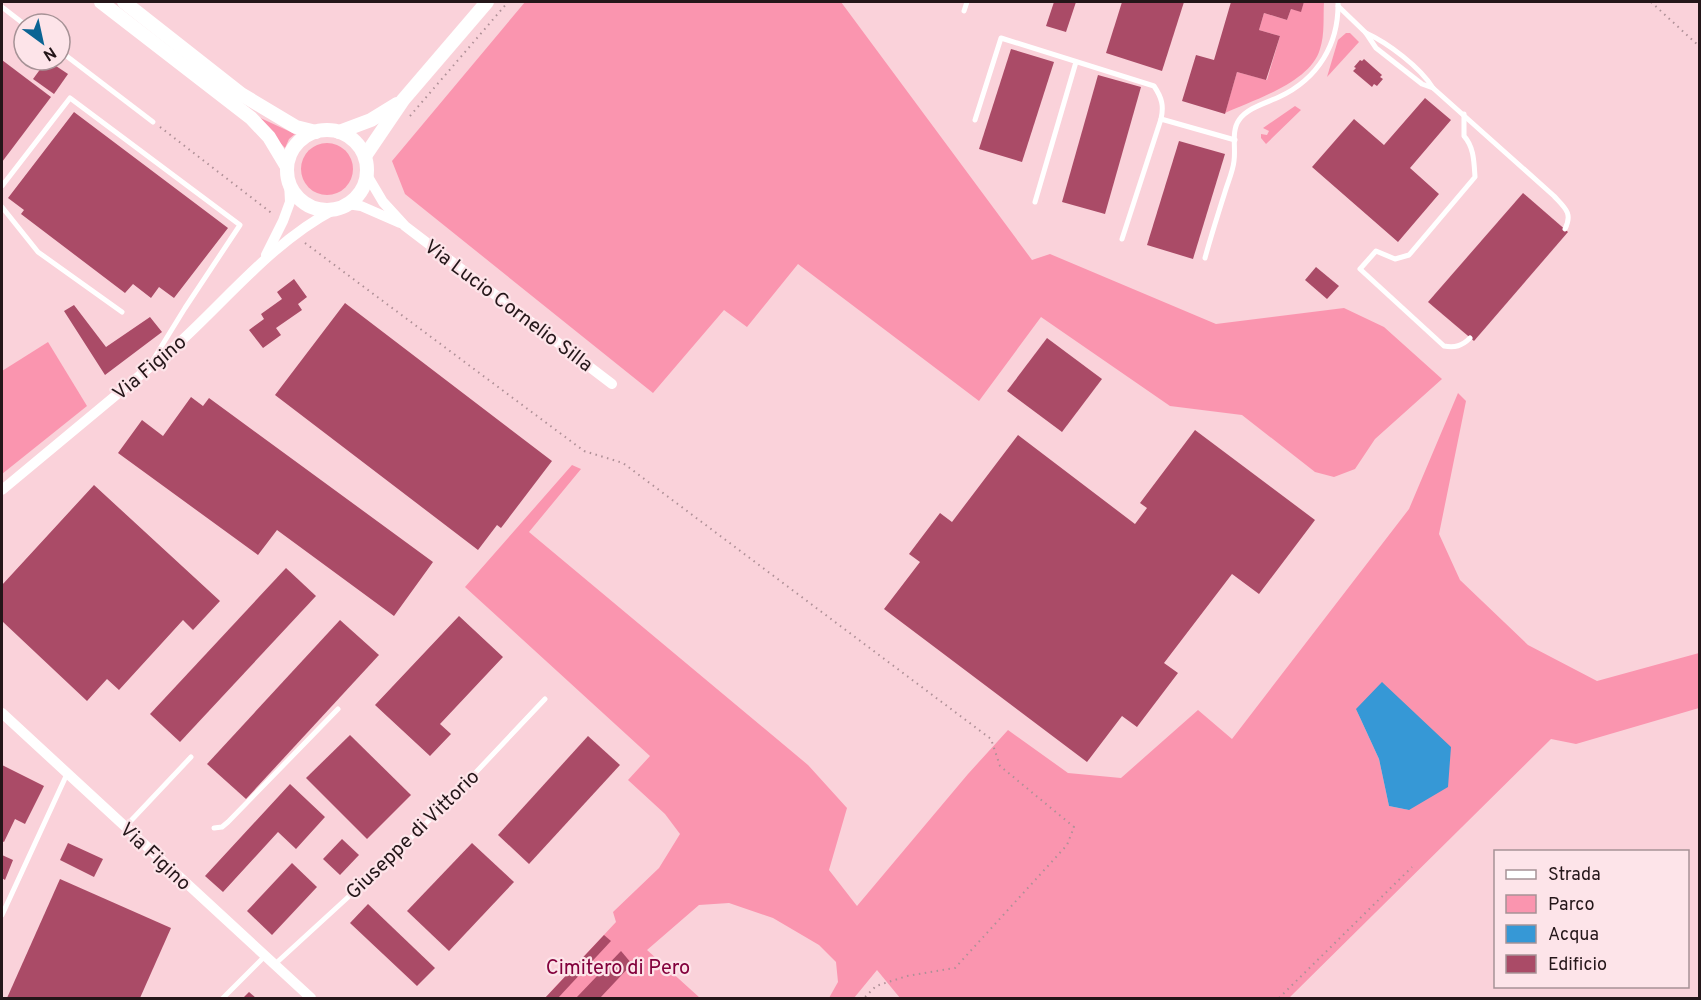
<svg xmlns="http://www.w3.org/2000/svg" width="1701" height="1000" font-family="Overpass,sans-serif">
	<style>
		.green { fill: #fa95af; fill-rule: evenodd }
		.water { fill: #3698d6 }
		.building { fill: #aa4b67 }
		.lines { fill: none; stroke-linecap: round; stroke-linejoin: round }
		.path { stroke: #af9097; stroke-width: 2; stroke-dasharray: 1.5 4.5; stroke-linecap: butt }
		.service { stroke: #fff; stroke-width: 5 }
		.minor { stroke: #fff; stroke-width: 10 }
		.tertiary { stroke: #fff; stroke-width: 14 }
		.labels { text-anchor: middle; stroke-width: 4.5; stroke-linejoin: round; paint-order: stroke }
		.street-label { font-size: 20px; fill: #241619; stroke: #fde4e9 }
		.park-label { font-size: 20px; fill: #83003c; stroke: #fde4e9 }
	</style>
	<rect width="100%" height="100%" fill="#fad2da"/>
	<g class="green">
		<polygon points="525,2 841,2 1032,260 1050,254 1216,324 1344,308 1384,327 1442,379 1375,439 1355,469 1334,477 1315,472 1242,415 1170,406 1041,317 979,401 798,264 747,327 724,310 653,393 405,194 392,161"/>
		<path d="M1304,2H1324C1323,17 1325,34 1320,49C1311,82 1254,100 1225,113L1237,72L1267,80L1280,36L1259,30L1264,13L1287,20L1291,9L1301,11Z"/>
		<polygon points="1346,33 1350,33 1359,42 1327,77 1338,40"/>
		<polygon points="1295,106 1301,110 1266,144 1261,138 1261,134 1267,135 1269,131 1263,128"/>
		<polygon points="254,115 295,134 289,139 285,148"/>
		<circle cx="327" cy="169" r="26"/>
		<polygon points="48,342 87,406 2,474 2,371"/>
		<path d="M1458,393L1466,401L1439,534L1460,580L1528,645L1597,681L1699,653V708L1576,744L1551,739L1289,998H900L877,970L854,998H829L838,982L836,962L819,945L773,918L729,903L699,905L647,950L700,998H545L616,922L613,912L659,868L680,834L665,814L628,780L650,756L465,587L572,465L581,469L529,532L808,765L847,808L829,870L857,906L968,774L1008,730L1068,773L1121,778L1198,710L1232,739L1409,509ZM1356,709L1409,810L1389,806L1379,759Z"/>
	</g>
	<polygon class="water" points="1382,682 1451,747 1448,787 1409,810 1389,806 1379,759 1356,709"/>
	<g class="building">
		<polygon points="1054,2 1076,2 1066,32 1046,26"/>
		<polygon points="1122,2 1184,2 1162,71 1106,53"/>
		<polygon points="1231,2 1304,2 1301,12 1291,9 1287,20 1264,13 1259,30 1280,36 1266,80 1237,72 1225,114 1182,101 1196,55 1214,60"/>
		<polygon points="1011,49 1054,62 1022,162 979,149"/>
		<polygon points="1364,59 1382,75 1380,77 1383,79 1377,86 1374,84 1372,87 1353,71 1356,68 1354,67 1360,60 1362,61"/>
		<polygon points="2,60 51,97 2,162"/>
		<polygon points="47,60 68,74 54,94 33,79"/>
		<polygon points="1098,75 1141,87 1105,214 1062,202"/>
		<polygon points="1425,98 1451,120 1410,168 1439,194 1398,242 1312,167 1354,119 1384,145"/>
		<polygon points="74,112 228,228 174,298 159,287 151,298 133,284 125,293 21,214 24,210 8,198"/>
		<polygon points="1179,141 1225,154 1193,259 1147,245"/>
		<polygon points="1523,193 1568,232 1474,341 1428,302"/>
		<polygon points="1316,267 1339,286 1327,299 1305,280"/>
		<polygon points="294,279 307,297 298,304 302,310 276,328 281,335 263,348 249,330 264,319 261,314 282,299 277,292"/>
		<polygon points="345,303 552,461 501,528 497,525 478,550 275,395"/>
		<polygon points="74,305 106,347 150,317 162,332 105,375 64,311"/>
		<polygon points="1047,338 1102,379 1062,432 1007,391"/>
		<polygon points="191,397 203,406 209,398 433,562 394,616 277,530 258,555 118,453 142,420 163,436"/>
		<polygon points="1195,430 1315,520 1259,594 1232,574 1164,663 1178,673 1137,727 1122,716 1087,762 884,609 920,562 909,554 940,513 952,522 1018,435 1135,524 1147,508 1140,503"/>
		<polygon points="94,485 220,601 193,630 183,620 119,690 107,679 87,701 2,621 2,585"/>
		<polygon points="286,568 316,596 180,742 150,714"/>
		<polygon points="459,616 503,657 440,724 451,734 430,756 375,705"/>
		<polygon points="340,620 379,655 246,799 207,764"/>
		<polygon points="350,735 411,795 367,839 306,778"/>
		<polygon points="588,736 620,765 529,864 498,835"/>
		<polygon points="2,765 44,786 25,824 15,819 4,842 2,841"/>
		<polygon points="290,784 325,817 296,849 278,832 223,892 205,876"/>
		<polygon points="342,839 359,855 340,875 323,859"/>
		<polygon points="68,843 103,859 94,877 60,860"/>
		<polygon points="472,843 514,882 449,951 407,911"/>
		<polygon points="2,855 13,860 5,880 2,878"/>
		<polygon points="292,863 317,887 272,935 247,911"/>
		<polygon points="60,879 171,928 140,998 7,998"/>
		<polygon points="368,904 435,968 417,986 350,923"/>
		<polygon points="604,935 611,941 558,998 545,998"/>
		<polygon points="621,951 632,964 600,998 576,998"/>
		<polygon points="249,992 256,998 243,998"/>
	</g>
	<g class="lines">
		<g class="path">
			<polyline points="1651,2 1700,47"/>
			<polyline points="410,116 508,2"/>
			<polyline points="160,127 274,215"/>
			<polyline points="305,243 584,451 623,463 991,739 1000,766 1074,827 1067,845 955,968 907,976 876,986 864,998"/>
			<polyline points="1279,998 1412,867"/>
		</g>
		<g class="service">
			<polyline points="1338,6 1366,33 1376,48 1422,84 1433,88"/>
			<polyline points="2,7 24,24"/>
			<polyline points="964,11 967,2"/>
			<path d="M1366,33C1388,43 1420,67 1433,88L1554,196C1565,208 1573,213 1565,229"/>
			<polyline points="60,51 153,122"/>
			<path d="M1464,114V136C1474,147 1474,162 1475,177L1409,255L1395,259L1376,251L1360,269L1444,346C1455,348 1462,346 1470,338"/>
			<path d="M975,120L1001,38L1154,86C1162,98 1164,106 1161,119"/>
			<polyline points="2,186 70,98 240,225 185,308 153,360"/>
			<polyline points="1035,202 1076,62"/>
			<polyline points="2,207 38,252 122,312"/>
			<polyline points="1122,239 1161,119 1235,140"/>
			<path d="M1205,258C1211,236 1218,214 1225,192C1228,182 1233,171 1234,161C1236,148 1231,131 1239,120C1247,108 1266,103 1279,97C1318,79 1339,44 1338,2"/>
			<polyline points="125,827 191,757"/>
			<polyline points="214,828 222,827 228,822 338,709"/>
			<polyline points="2,915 67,774"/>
			<polyline points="274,965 369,878 445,805 545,699"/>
			<polyline points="223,998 265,956"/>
		</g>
		<g class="minor">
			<polyline points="367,175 383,202 405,226 612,384"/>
			<polyline points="347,204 361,206 400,223"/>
			<polyline points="266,255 283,221 290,202 289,182"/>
			<path d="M2,490L180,342C230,296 274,241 335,209"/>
			<polyline points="2,713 311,998"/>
		</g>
		<g class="tertiary">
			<polyline points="101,2 251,118 269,137 287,167"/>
			<polyline points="124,2 241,94 296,127 316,132"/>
			<circle cx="327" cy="170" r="40"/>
			<polyline points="339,132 371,120 397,104"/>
			<polyline points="365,156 403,100 487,2"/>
		</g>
	</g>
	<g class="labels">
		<g class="street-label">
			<text transform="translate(509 305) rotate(37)" y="7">Via Lucio Cornelio Silla</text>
			<text transform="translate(149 367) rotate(-40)" y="7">Via Figino</text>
			<text transform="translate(412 834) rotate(-44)" y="7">Giuseppe di Vittorio</text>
			<text transform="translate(156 856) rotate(43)" y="7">Via Figino</text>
		</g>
		<g class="park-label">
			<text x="618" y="974">Cimitero di Pero</text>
		</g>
	</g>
	<rect width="1701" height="1000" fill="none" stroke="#241619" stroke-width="6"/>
	<rect x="1494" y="850" width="195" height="138" fill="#fde4e9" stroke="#a69296" stroke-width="1.5"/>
	<rect x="1506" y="870" width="30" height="9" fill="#ffffff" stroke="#a69296" stroke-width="1.5"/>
	<text x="1548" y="880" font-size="18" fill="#241619">Strada</text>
	<rect x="1506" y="895" width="30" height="18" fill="#fa95af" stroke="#a69296" stroke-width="1.5"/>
	<text x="1548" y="910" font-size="18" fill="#241619">Parco</text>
	<rect x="1506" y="925" width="30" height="18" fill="#3698d6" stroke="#a69296" stroke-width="1.5"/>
	<text x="1548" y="940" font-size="18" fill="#241619">Acqua</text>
	<rect x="1506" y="955" width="30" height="18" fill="#aa4b67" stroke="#a69296" stroke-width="1.5"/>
	<text x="1548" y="970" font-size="18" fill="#241619">Edificio</text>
	<g transform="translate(42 42) rotate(147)"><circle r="28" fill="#fde4e9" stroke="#a69296" stroke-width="1.5"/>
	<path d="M0-4.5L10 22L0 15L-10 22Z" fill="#0b6494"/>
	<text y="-9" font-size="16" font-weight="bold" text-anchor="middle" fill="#241619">N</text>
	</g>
</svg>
